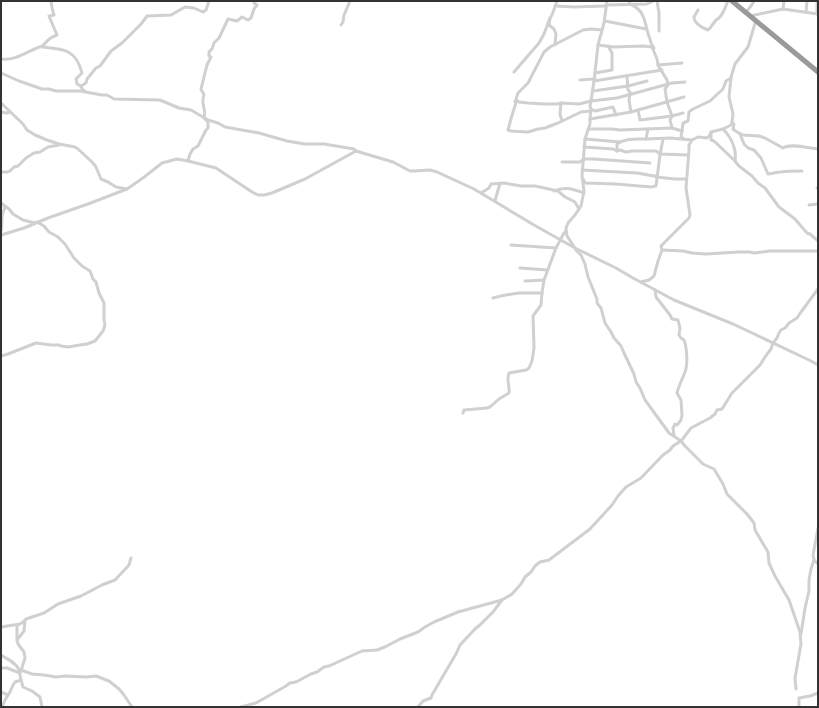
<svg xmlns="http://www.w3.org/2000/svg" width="819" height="708" font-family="'Fira Sans Condensed',sans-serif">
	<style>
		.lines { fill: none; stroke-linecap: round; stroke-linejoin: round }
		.minor { stroke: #d0d0d0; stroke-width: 3 }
		.highway { stroke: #9a9a9a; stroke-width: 5 }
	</style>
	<rect width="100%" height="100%" fill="#fff"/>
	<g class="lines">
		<g class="minor">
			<polyline points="607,1 604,23 598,45 594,81 591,101 590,106 591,109 590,119 590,124 585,139 582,176 584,191 581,206 575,215 568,223 566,228 567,236 575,248 616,268 633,278 674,300 733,324 811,361 818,365"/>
			<path d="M629,1L630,4C647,11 644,25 650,39C651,43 651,45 654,48"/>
			<polyline points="657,1 659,13 659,31"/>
			<polyline points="555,6 574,7 604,6 607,5 647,4 653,1"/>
			<polyline points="783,9 784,1"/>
			<path d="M698,10L694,17C694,23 702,28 708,30L710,28L716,20C723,17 725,7 728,1"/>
			<polyline points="746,12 751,6 754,1"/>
			<polyline points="806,12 807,1"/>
			<polyline points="817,14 817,1"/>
			<polyline points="750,16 783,9 818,14"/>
			<path d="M756,20L748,47L735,64L731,77L729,97L733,114L732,122L734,124L733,129L737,132L743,135L759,136L765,138L783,148C791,143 808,148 818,149"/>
			<polyline points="605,21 646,29"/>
			<polyline points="341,25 343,22 344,15 350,1"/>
			<polyline points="555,45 556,34 554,29 549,25 550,18 552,15 557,1"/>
			<polyline points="598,45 613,47 643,46 652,47 657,59 658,65 667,80 668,85 665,89 667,102 672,116 670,120 672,128 682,131"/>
			<path d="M42,47C63,49 76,49 82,73L76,79L77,84L81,86V87L83,90L85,91"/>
			<path d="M1,59C14,61 25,53 37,48C39,47 40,47 42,46C49,41 47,38 57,35L49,16L54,15L52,8L51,1"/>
			<polyline points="658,65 682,63"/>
			<polyline points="514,72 539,43 544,34 550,18"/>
			<polyline points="1,73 19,81 42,89 49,89 56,91 80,91 102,95 107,95 114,99 160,100 179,108 191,110 208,120 218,123 225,127 259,133 287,141 305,144 324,144 354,149 356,151 393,162 410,171 414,171 430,170 437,172 474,189 534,225 575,248 576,250 581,255 585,264 588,277 597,299 597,303 601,308 605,323 611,332 614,338 621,346 624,353 634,374 636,382 640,388 645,400 669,433 681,441 685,446 703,464 714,469 723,484 727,494 747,514 754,523 755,530 768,552 769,563 775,576 789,600 800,632 801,644 795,678 796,689"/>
			<polyline points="595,73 612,70 612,53 608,46"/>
			<polyline points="627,76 628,90 630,92 629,100 631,112"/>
			<polyline points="580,80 593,79 595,78"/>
			<polyline points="594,81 662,70"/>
			<polyline points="81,86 86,83 87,79 96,68 100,66 111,51 122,43 141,24 147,16 171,15 185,7 194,8 203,12 206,10 209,1"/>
			<polyline points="593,91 628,86 647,81"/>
			<polyline points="516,100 519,102 528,103 544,104 557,104 561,103 579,104 591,101 617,98 672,83 685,82"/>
			<polyline points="1,103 23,124 27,130 35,135 47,140 59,144 75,147 78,149 92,162 96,167 101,179 108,182 116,187 127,189"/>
			<polyline points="561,103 560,114 562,121"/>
			<polyline points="591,109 595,111 613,107 616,115"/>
			<polyline points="638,110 640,120 672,116 683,113"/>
			<polyline points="591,111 581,112 558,123 545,128 538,129 528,132 511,131 508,130 512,115 516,103 515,102 518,93 528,83 544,52 550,47 583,30 591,29 602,30"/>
			<polyline points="1,112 7,113 10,112"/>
			<polyline points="590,119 631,112 684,97"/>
			<polyline points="588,129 612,129 620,130 672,128"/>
			<polyline points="648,129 646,139 670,138 692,140 698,137 707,138 710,135 711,132 723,129 731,125 732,122"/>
			<path d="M723,129C731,137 737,149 735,161"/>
			<polyline points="711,132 711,140 714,141 734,160 739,166 752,176 758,183 765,188 779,207 795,219 807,233 810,234 818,241"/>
			<path d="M740,134L744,144L748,148L754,150L761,158L768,174C772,174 776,172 781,172C787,171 795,171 802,171"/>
			<polyline points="683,138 681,137 682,131 683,123 688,121 689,112 693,109 710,101 723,89 726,81 731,78"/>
			<polyline points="585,139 620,142"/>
			<polyline points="584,147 613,149 617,151 620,150 626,152 632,151 656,151 660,154 688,155"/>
			<path d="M617,151V144C625,138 637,139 646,139"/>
			<path d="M188,161L190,154L193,149L198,146L206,130L208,128V122L204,118C207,109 200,104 204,95L201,89L207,65L211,57L209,56V52L212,49L214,43L219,38L228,19L237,21L242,17L248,20L251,18L254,9L257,5L254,3V1"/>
			<polyline points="562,162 580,162 584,159 594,159 650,163"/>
			<polyline points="582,170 637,173 654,176 657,176 657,175"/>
			<polyline points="1,172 7,172 10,171 14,167 18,166 26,158 34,153 40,152 48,147 59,145"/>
			<polyline points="656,177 675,179 686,179"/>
			<polyline points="583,179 585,183 616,184 651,187 656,186 660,155 663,139"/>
			<polyline points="817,188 818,188"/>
			<path d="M554,191C566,186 572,189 584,193"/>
			<polyline points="481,193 489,188 491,184 504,183 521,186 535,186 558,191 565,197 575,202 579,209"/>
			<polyline points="495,201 500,183"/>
			<polyline points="1,203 9,209 13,214 23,220 35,223"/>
			<polyline points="809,205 818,204"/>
			<path d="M1,231C3,223 0,215 5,208L4,206"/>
			<polyline points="1,235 24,228 48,218 88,204 127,189 143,178 162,163 177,159 188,161 216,168 252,192 258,195 264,195 272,193 305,179 356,151"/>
			<polyline points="511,245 556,248"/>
			<polyline points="662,250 683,251 692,253 706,254 739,252 749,252 755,253 770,251 818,251"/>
			<polyline points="520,268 548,270"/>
			<polyline points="525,281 544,280"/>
			<polyline points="641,282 649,280 654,276 658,261 662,250 661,246 689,218 690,215 686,188 689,150 689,145 692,140"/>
			<path d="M655,290L656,297L670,315L672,319L678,320L680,328L679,335L681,338L684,340C687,348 688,364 685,372C682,380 679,385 677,393L681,400L682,415L681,420L677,425L675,424L673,428L674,436"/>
			<path d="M493,298C501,296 510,294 519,293C526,293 534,293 542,293"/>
			<polyline points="1,356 8,354 36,343 51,345 59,345 61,346 68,347 80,345 87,344 95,341 103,331 105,325 104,320 104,303 99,293 96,282 93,279 90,271 82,266 74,258 65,244 58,237 49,232 44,226 37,222"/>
			<path d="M463,413L464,410L487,408L490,407L499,399L509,393C510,386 506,380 509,373L526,370L529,368L532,361L534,348L533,316L541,305L542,293L544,280L556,248L564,233L566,231"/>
			<polyline points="818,528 813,555 814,560 818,564"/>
			<polyline points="17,625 17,640 18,644 24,652 25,658 21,671"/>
			<polyline points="1,627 20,624 23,622 26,619 44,613 58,604 81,596 102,585 115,580 129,565 131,558"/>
			<polyline points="801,634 805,608 809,591 809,580 811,569 814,560"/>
			<polyline points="17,640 24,631 25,621"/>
			<path d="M1,655C7,659 17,663 19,670C20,673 20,677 21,680L15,682L13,685L10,692L5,700L2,707"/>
			<polyline points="1,668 7,668 20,673"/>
			<polyline points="21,670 32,674 44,675 56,677 65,676 86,677 96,676 109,681 119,689 124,695 132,707"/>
			<polyline points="21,680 23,687 32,691 40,697 42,707"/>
			<polyline points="1,692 8,695"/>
			<polyline points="241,707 256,703 286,686 290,683 296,682 311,674 317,672 324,667 329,666 362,651 377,650 385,647 400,639 418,632 425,627 434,622 458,612 502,600 512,594 521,584 525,577 531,572 535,566 540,562 549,560 590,529 612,505 618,496 626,487 641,478 663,455 670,450 673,446 681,441 691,428 710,418 715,414 717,410 722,409 732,393 760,365 765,357 771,349 773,343 777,338 779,333 781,330 785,328 789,323 797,318 801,312 818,289"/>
			<polyline points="418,707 423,701 431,698 432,695 443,676 456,654 460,645 475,629 481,624 493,612 502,600"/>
			<polyline points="799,707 799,698 810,696 818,693"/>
		</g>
		<polyline class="highway" points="732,1 818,72"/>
	</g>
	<rect width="819" height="708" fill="none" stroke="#333333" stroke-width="4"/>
</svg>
